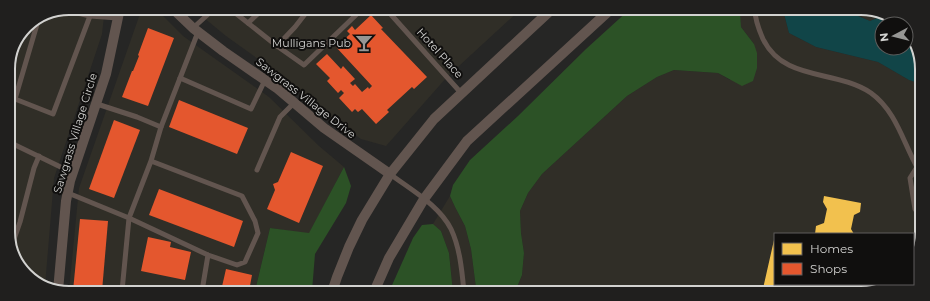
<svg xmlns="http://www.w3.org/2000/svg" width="930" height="301" font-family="Montserrat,sans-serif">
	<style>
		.built { fill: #302e27 }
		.forest { fill: #2c5226 }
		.water { fill: #114548 }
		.homes { fill: #f2c14e }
		.shops { fill: #e4572e }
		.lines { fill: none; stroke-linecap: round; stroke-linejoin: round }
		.lane { stroke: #62554f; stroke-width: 5 }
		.street { stroke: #62554f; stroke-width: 10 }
		.labels { text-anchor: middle; stroke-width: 4; stroke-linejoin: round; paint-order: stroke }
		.poi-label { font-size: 11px; fill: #d2d2d0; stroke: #100f0e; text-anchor: end }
		.street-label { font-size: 11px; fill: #d2d2d0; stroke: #100f0e }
		.rim { fill: none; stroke: #d2d2d0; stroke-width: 2 }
	</style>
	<rect width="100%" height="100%" fill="#262625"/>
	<g class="built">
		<polygon points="69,8 105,8 102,34 54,178 45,286 23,272 9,244 8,65 26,26"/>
		<polygon points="142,8 154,8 157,10 183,36 269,97 319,146 344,167 309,234 270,228 255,291 69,291 79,188"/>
		<polygon points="192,8 521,9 447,77 386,146 361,139 324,113 290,82 226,36"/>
		<polygon points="740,10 783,10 789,33 816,47 878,62 909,80 921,84 920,248 913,258 913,234 775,234 775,284 888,284 865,293 515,292 522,275 524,253 521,233 520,211 528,193 542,174 627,96 657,77 674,70 718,73 730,80 754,44 741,27"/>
		<polygon points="849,10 877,10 884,15 870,21 851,13"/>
		<polygon points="450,196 455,207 465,226 471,249 476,288 478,292 453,292 449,253 441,231 433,224"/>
	</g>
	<g class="forest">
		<polygon points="630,9 740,10 741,27 754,44 757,53 757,68 753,81 742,86 718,73 674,70 657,77 627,96 542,174 528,193 520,211 521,233 524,253 522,275 515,292 478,292 476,288 471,249 465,226 455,207 450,196 453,185 470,160 518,116 586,49"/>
		<polygon points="344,167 351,186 346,203 315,254 312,291 255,291 270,228 309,233"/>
		<polygon points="433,224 441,231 449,253 453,292 389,292 413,238 422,225"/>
	</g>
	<polygon class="water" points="783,10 849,10 851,13 870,21 884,15 899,24 882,24 882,48 906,48 907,29 921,57 921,84 909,80 878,62 816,47 789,33"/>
	<g class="homes">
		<polygon points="824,196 861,203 860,212 854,215 851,229 854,234 815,234 816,226 824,223 827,209 823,202"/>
		<polygon points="774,240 775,284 888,284 865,293 762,293"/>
	</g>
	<g class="shops">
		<polygon points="371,15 383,28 381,29 427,77 414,89 412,87 387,110 389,112 376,124 362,109 358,112 355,109 352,112 339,98 344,93 341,90 338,93 327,81 330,78 316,64 327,54 341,69 343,66 355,79 350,83 353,86 355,84 362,92 368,87 369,89 372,86 336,47 350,34 347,31 352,26 355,30"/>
		<polygon points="148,28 174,38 148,106 122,97 132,71 133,71 139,56 138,55"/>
		<polygon points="8,68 12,69 9,79 8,79"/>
		<polygon points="179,100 248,128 237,154 169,127"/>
		<polygon points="114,120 140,130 114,198 89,189"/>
		<polygon points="291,152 323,166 299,223 267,209 275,190 273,184 278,182"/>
		<polygon points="159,189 243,221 234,247 149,215"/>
		<polygon points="80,219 108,221 102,291 73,291"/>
		<polygon points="148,237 171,242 170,247 191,252 185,280 141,271"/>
		<polygon points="226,269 252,275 249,291 221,291"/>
	</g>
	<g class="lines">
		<g class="lane">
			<polyline points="229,8 277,46"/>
			<polyline points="309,9 295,27 277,46 304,65 358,13 361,9"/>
			<polyline points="386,9 462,94"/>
			<polyline points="65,10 90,16 118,18"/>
			<path d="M755,10C755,20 759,30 763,39C784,82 835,69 871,93C896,111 903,142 917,167"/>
			<polyline points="38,21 15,99 53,114 90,16"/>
			<polyline points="248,23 263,9"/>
			<polyline points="193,28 215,8"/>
			<polyline points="180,78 251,109 265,80"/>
			<polyline points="97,104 137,117 161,127 151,161 129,218 208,255 237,265 245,262 258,233 255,221 242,196 151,161"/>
			<polyline points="161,127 198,32"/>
			<polyline points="9,142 73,173"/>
			<polyline points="9,161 14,144"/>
			<polyline points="257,170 280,117 294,103"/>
			<path d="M390,174C411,190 439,205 451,229C460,248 462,271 464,292"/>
			<polyline points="68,193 129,218 122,291"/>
			<polyline points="920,216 915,209 910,178 917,167 920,165"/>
			<polyline points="11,248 20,222 34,168 39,156"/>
			<polyline points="123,288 144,291"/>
			<polyline points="202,291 208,255"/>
		</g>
		<g class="street">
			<polyline points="172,8 193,28 223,51 278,89 324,128 390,174"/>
			<polyline points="58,291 66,201 70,181 106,74 120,8"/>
			<polyline points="332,292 337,277 349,247 362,220 390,174 434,119 552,9"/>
			<polyline points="374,292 389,258 424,199 467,141 611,9"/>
		</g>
	</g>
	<defs>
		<g id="bar-bare" transform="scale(1.38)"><path d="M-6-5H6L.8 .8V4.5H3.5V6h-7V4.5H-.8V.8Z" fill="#969694" stroke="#100f0e" stroke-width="2.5" paint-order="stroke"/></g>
	</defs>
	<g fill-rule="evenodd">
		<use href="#bar-bare" x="364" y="43"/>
	</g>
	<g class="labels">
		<g class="poi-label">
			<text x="351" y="47">Mulligans Pub</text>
		</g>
		<g class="street-label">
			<text transform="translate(440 53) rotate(48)" y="4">Hotel Place</text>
			<text transform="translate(306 98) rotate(38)" y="4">Sawgrass Village Drive</text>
			<text transform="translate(75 133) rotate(-73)" y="4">Sawgrass Village Circle</text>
		</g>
	</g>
	<path d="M0 0H930V301H0ZM69 15H861A54 54 0 0 1 915 69V232A54 54 0 0 1 861 286H69A54 54 0 0 1 15 232V69A54 54 0 0 1 69 15Z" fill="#201f1e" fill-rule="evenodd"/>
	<path class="rim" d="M69 15H861A54 54 0 0 1 915 69V232A54 54 0 0 1 861 286H69A54 54 0 0 1 15 232V69A54 54 0 0 1 69 15Z"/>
	<rect x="774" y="233" width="140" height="52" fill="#100f0e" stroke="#5e5d5c"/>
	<rect x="782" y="243" width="20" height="12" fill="#f2c14e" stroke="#5e5d5c"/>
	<text x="810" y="253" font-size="12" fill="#d2d2d0">Homes</text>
	<rect x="782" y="263" width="20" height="12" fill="#e4572e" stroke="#5e5d5c"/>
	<text x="810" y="273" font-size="12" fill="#d2d2d0">Shops</text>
	<g transform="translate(894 36) rotate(263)"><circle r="19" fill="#100f0e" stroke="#5e5d5c"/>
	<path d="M0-3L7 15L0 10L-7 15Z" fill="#969694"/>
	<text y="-6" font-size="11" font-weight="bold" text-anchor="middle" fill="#d2d2d0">N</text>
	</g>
</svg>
